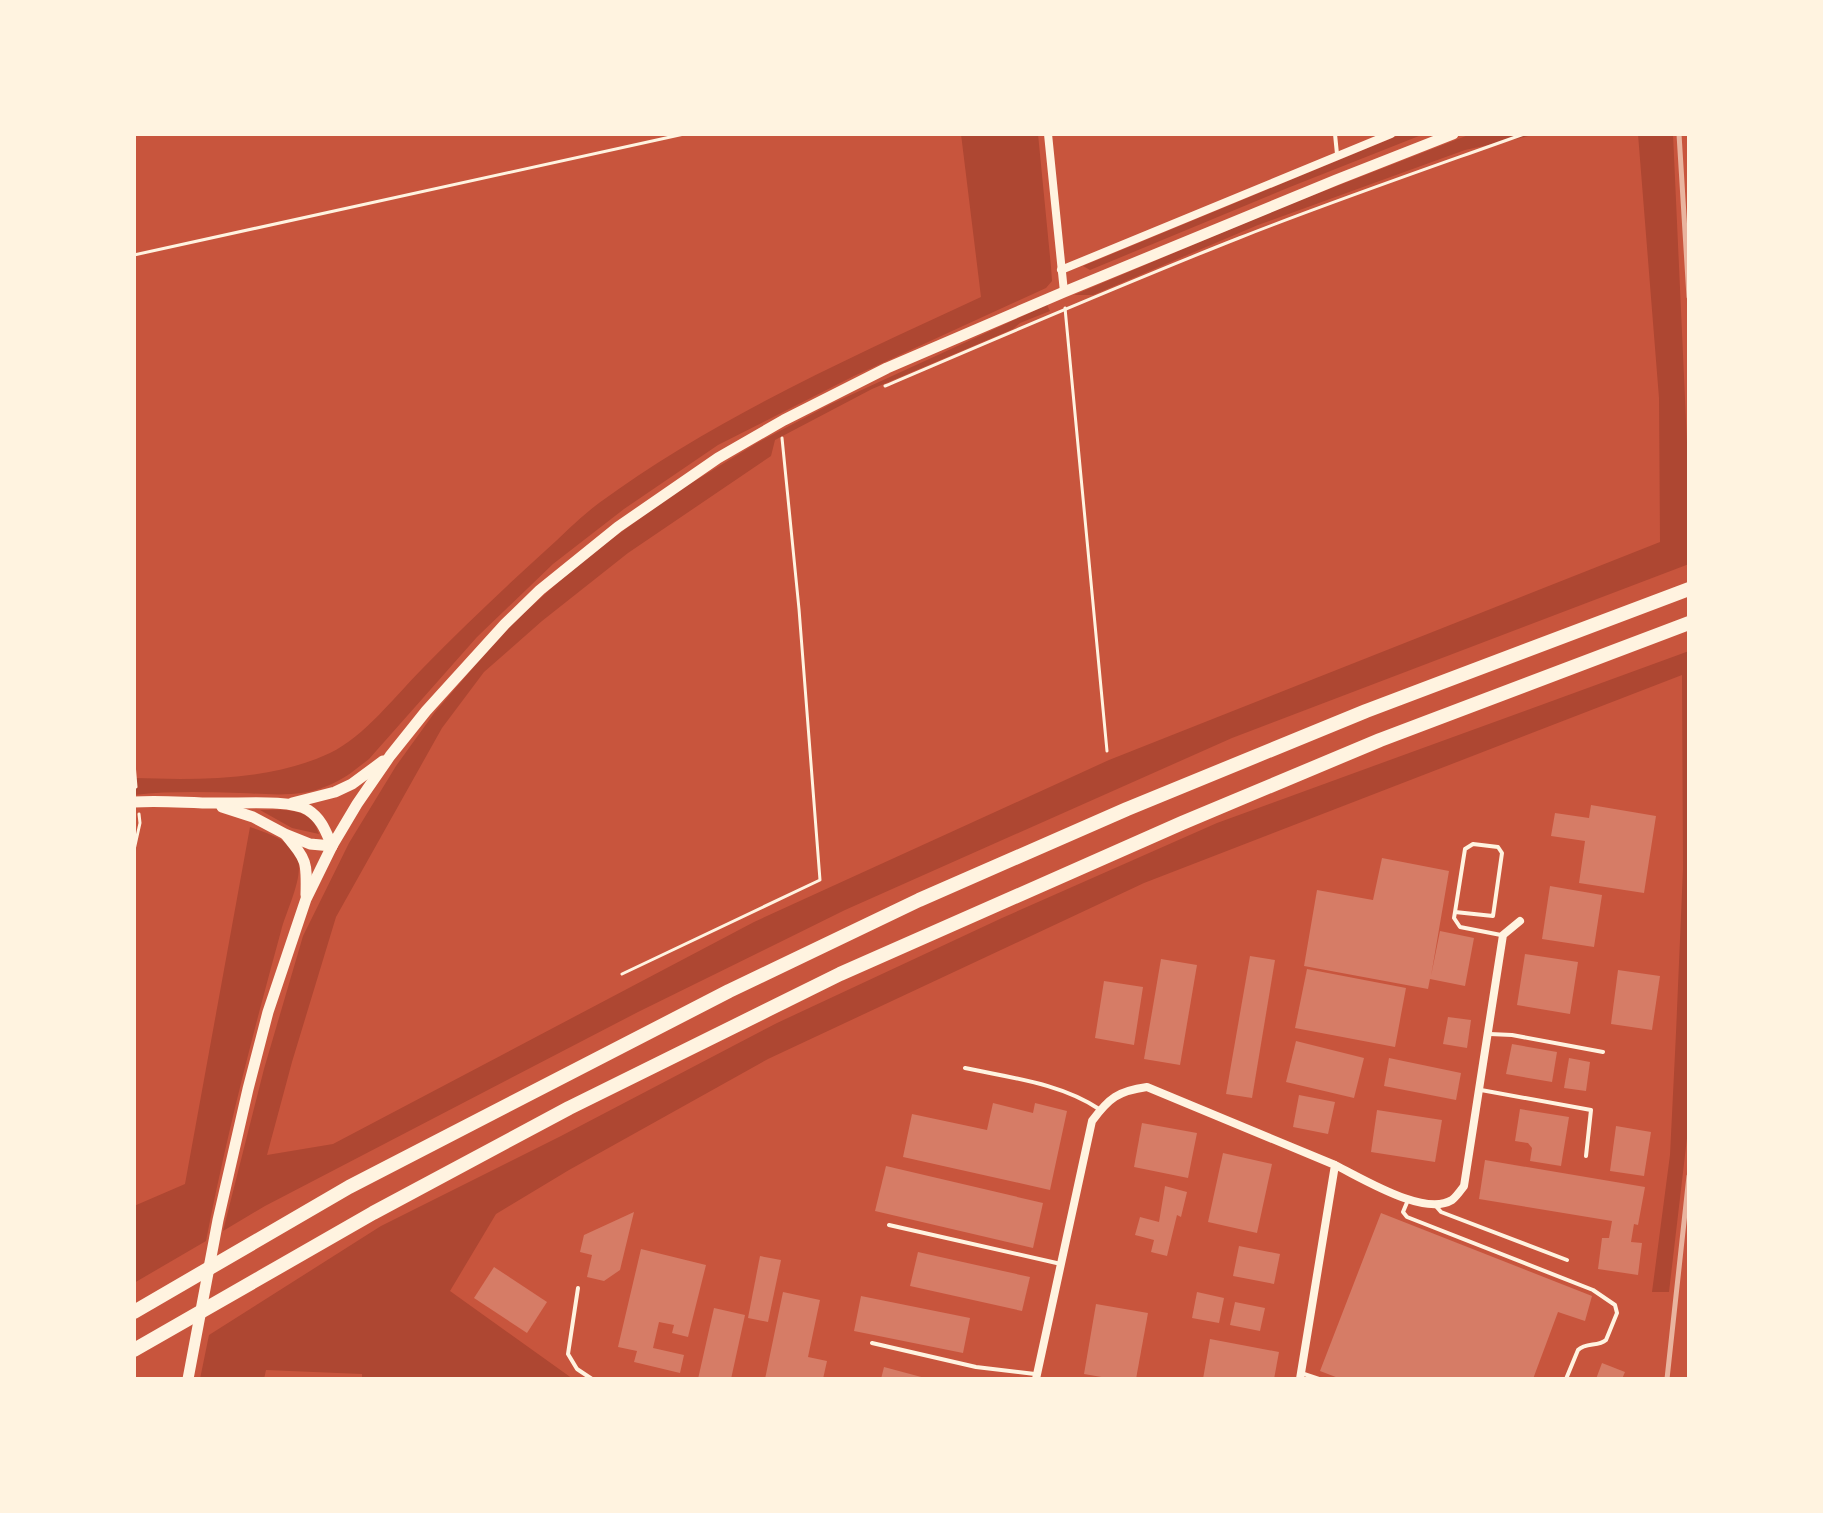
<svg xmlns="http://www.w3.org/2000/svg" width="1823" height="1513" font-family="'Libre Baskerville',serif">
	<style>
		.green { fill: #ae4732 }
		.building { fill: #d67c66 }
		.lines { fill: none; stroke-linecap: round; stroke-linejoin: round }
		.path { stroke: #fff3e0; stroke-width: 3 }
		.service { stroke: #fff3e0; stroke-width: 4 }
		.minor { stroke: #fff3e0; stroke-width: 8 }
		.secondary { stroke: #fff3e0; stroke-width: 11 }
		.motorway { stroke: #fff3e0; stroke-width: 14 }
		.rail { stroke: #e9b49f; stroke-width: 5 }
	</style>
	<rect width="100%" height="100%" fill="#c8553d"/>
	<g class="green">
		<path d="M961,134H1038L1051,267L1052,281L1046,288L854,376L718,445L624,509L553,564L477,637L369,759C355,770 343,780 327,786C299,798 270,794 240,793C205,792 169,791 134,795V778C198,780 271,781 330,753C364,737 396,695 423,668C462,628 503,589 545,551C563,535 580,517 599,503C716,417 850,358 981,297Z"/>
		<polygon points="1402,134 1424,134 1290,187 1090,270 1083,266"/>
		<polygon points="1471,134 1538,134 1465,150 1258,225 1093,295 1074,295 1283,207"/>
		<polygon points="1638,134 1673,134 1689,487 1689,564 1232,738 845,910 638,1012 265,1206 223,1231 264,1069 303,936 349,843 396,766 435,712 479,661 516,620 583,560 675,493 757,443 831,404 1047,305 1050,311 1020,323 1013,329 872,389 775,440 771,456 628,553 542,621 484,672 442,728 336,917 292,1062 267,1155 333,1144 754,922 1109,760 1660,542 1659,398"/>
		<polygon points="1689,651 1689,1121 1669,1292 1652,1292 1670,1155 1676,1033 1683,869 1682,675 1144,883 768,1059 569,1170 496,1214 450,1291 573,1379 362,1379 362,1374 266,1370 264,1379 200,1379 209,1335 381,1226 561,1136 777,1023 1002,918 1217,823"/>
		<path d="M260,810C277,810 300,807 313,821C316,825 317,830 319,834L292,828Z"/>
		<path d="M250,827C267,833 293,840 298,860C303,879 286,911 281,931C253,1033 226,1137 206,1241L134,1283V1206L185,1184Z"/>
	</g>
	<g class="building">
		<polygon points="1591,805 1656,816 1644,893 1579,883 1585,841 1551,836 1555,813 1589,818"/>
		<polygon points="1382,858 1449,871 1431,976 1440,931 1474,938 1465,986 1430,979 1428,989 1304,966 1317,890 1373,900"/>
		<polygon points="1550,886 1602,895 1594,947 1542,939"/>
		<polygon points="1525,954 1578,962 1570,1014 1517,1005"/>
		<polygon points="1250,956 1275,960 1252,1098 1226,1094"/>
		<polygon points="1161,959 1197,965 1180,1065 1144,1059"/>
		<polygon points="1307,969 1406,988 1395,1047 1295,1028"/>
		<polygon points="1618,970 1660,976 1652,1030 1611,1024"/>
		<polygon points="1104,981 1143,987 1134,1045 1095,1038"/>
		<polygon points="1448,1017 1471,1020 1467,1048 1443,1044"/>
		<polygon points="1296,1041 1364,1058 1354,1098 1286,1082"/>
		<polygon points="1512,1044 1557,1052 1552,1082 1506,1074"/>
		<polygon points="1389,1058 1461,1073 1456,1100 1384,1086"/>
		<polygon points="1569,1058 1590,1062 1586,1091 1564,1088"/>
		<polygon points="1299,1095 1335,1102 1328,1134 1293,1127"/>
		<polygon points="993,1103 1033,1113 1035,1103 1067,1111 1050,1190 903,1157 912,1114 987,1130"/>
		<polygon points="1520,1109 1569,1117 1561,1166 1530,1161 1532,1148 1528,1143 1515,1141"/>
		<polygon points="1377,1110 1442,1120 1435,1162 1371,1152"/>
		<polygon points="1142,1123 1197,1133 1188,1178 1134,1167"/>
		<polygon points="1616,1126 1651,1132 1644,1176 1610,1171"/>
		<polygon points="1223,1153 1272,1164 1257,1233 1208,1222"/>
		<polygon points="1485,1160 1645,1187 1638,1225 1634,1224 1631,1242 1642,1243 1638,1275 1598,1269 1602,1238 1609,1238 1612,1221 1479,1199"/>
		<polygon points="886,1166 1043,1203 1033,1248 875,1211"/>
		<polygon points="1165,1186 1187,1192 1181,1217 1177,1215 1167,1256 1151,1252 1154,1240 1135,1235 1140,1217 1159,1222"/>
		<polygon points="634,1212 620,1270 604,1281 587,1277 592,1255 580,1252 584,1235"/>
		<polygon points="1381,1213 1592,1296 1585,1321 1558,1312 1533,1379 1341,1379 1320,1371"/>
		<polygon points="1239,1246 1280,1254 1274,1284 1233,1276"/>
		<polygon points="641,1249 706,1265 688,1337 672,1333 674,1325 659,1322 653,1348 684,1355 680,1373 634,1362 637,1351 618,1347"/>
		<polygon points="918,1252 1030,1277 1022,1311 910,1286"/>
		<polygon points="760,1256 781,1260 768,1322 748,1318"/>
		<polygon points="494,1267 547,1302 527,1333 474,1298"/>
		<polygon points="783,1292 820,1300 808,1357 827,1361 823,1379 765,1379"/>
		<polygon points="1197,1292 1224,1298 1219,1323 1192,1318"/>
		<polygon points="861,1296 970,1318 963,1353 854,1331"/>
		<polygon points="1235,1302 1265,1308 1260,1331 1230,1325"/>
		<polygon points="1096,1304 1148,1313 1136,1379 1113,1379 1084,1374"/>
		<polygon points="714,1308 745,1315 731,1379 698,1379"/>
		<polygon points="1210,1339 1279,1352 1274,1379 1203,1379"/>
		<polygon points="1602,1363 1625,1372 1622,1379 1596,1379"/>
		<polygon points="884,1367 925,1378 925,1379 881,1379"/>
	</g>
	<g class="lines">
		<g class="path">
			<polyline points="134,255 684,134"/>
			<polyline points="1065,308 1107,751"/>
			<path d="M885,386C1002,336 1120,285 1239,238C1333,201 1429,168 1524,134"/>
			<polyline points="134,763 136,787"/>
			<polyline points="134,850 140,823 139,814"/>
			<polyline points="622,974 820,880 799,609 782,438"/>
		</g>
		<g class="service">
			<polyline points="1335,134 1337,154"/>
			<polyline points="1455,912 1493,916 1502,853 1498,847 1473,844 1465,849 1455,912 1454,918 1460,927 1501,935"/>
			<polyline points="1490,1034 1512,1035 1603,1052"/>
			<path d="M965,1068C1011,1078 1060,1083 1099,1109"/>
			<polyline points="1481,1090 1591,1110 1586,1156"/>
			<path d="M1408,1200L1403,1212L1407,1217L1593,1290L1615,1305L1617,1313L1606,1340C1598,1347 1586,1342 1578,1350L1566,1379"/>
			<polyline points="1435,1205 1441,1212 1567,1260"/>
			<polyline points="889,1225 1061,1264"/>
			<polyline points="578,1288 568,1354 577,1369 592,1379"/>
			<polyline points="872,1343 976,1367 1035,1374"/>
			<polyline points="1301,1373 1319,1379"/>
		</g>
		<g class="minor">
			<polyline points="1048,134 1064,292"/>
			<polyline points="1061,270 1391,134"/>
			<path d="M1335,1165C1362,1178 1424,1217 1452,1200C1456,1197 1461,1190 1464,1186L1503,935L1520,921"/>
			<path d="M1036,1379L1092,1121C1109,1098 1118,1091 1147,1087L1335,1165L1300,1379"/>
		</g>
		<g class="secondary">
			<path d="M134,802C161,800 188,803 215,803C238,804 290,799 308,810C322,819 326,832 332,846"/>
			<polyline points="292,803 335,792 352,784 383,761"/>
			<polyline points="222,807 253,817 285,834 310,844 332,846"/>
			<path d="M286,835C307,861 307,861 306,895"/>
			<polyline points="188,1379 218,1220 248,1089 268,1012 306,899 332,846 357,804 390,756 426,711 505,624 540,590 618,527 718,458 784,420 887,368 1064,292 1336,180 1453,134"/>
		</g>
		<g class="motorway">
			<polyline points="134,1312 349,1187 729,991 919,900 1127,809 1366,711 1689,589"/>
			<polyline points="134,1350 373,1213 569,1108 840,974 1182,823 1380,740 1689,623"/>
		</g>
		<g class="rail">
			<polyline points="1679,134 1689,297"/>
			<polyline points="1667,1379 1689,1176"/>
		</g>
	</g>
	<rect width="1823" height="1513" fill="none" stroke="#fff3e0" stroke-width="272"/>
</svg>
